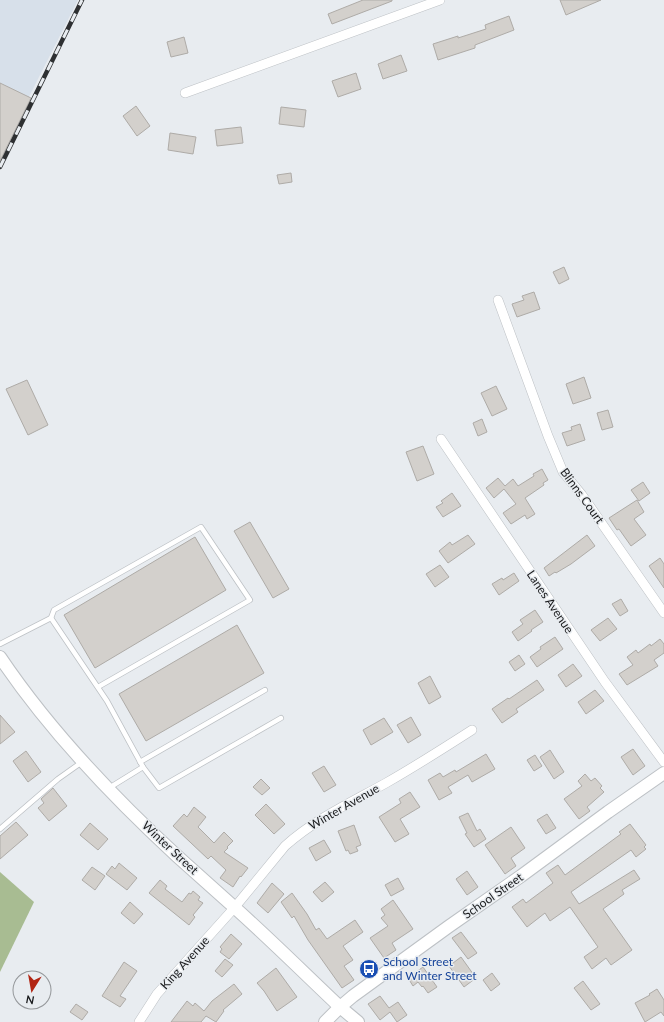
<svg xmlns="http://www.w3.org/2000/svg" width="664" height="1022" font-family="Lato,sans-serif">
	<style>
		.built { fill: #d7e0ea }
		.forest { fill: #a8bc92 }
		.building { fill: #d3d0cc; stroke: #aeaba7 }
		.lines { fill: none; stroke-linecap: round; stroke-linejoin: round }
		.service-casing { stroke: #bdc1c5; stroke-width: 6 }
		.minor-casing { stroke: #bdc1c5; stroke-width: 10 }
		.tertiary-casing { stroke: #bdc1c5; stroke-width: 14 }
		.service { stroke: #fff; stroke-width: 4.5 }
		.minor { stroke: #fff; stroke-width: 9 }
		.tertiary { stroke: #fff; stroke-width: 12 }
		.rail-casing { stroke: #2e3032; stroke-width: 4.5 }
		.rail { stroke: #e8ecf0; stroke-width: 3; stroke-dasharray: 9; stroke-linecap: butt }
		.labels { text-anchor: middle; stroke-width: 3; stroke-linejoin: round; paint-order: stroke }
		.street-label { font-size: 12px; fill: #191a1c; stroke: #e8ecf0 }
		.transit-label { font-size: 12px; fill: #164399; stroke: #e8ecf0; text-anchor: start }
	</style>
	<rect width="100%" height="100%" fill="#e8ecf0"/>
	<polygon class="built" points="0,0 78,0 0,154"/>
	<polygon class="forest" points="0,872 34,902 0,972"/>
	<g class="building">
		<polygon points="363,0 392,0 392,1 332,24 328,14"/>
		<polygon points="560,0 601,0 566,15"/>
		<polygon points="509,16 514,30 475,45 475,48 438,60 433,44 458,36 458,38 486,29 485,25"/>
		<polygon points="184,37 188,53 171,57 167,42"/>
		<polygon points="401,55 407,71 383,79 378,64"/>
		<polygon points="356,73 361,89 338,97 332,81"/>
		<polygon points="0,83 31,98 0,161"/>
		<polygon points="136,106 150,126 137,136 123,116"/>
		<polygon points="281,107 306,110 304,127 279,124"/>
		<polygon points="241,127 243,143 217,146 215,130"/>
		<polygon points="170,133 196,137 193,154 168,150"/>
		<polygon points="291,173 292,182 279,184 277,175"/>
		<polygon points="564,267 569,279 559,284 553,272"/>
		<polygon points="534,292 540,309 517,317 512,304 524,300 522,296"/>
		<polygon points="584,377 591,398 573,404 566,384"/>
		<polygon points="27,380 48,425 28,435 6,389"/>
		<polygon points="496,386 507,409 492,416 481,393"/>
		<polygon points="608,410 613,427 602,430 597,413"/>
		<polygon points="482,419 487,432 478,436 473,423"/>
		<polygon points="580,424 585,440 567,446 562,433 572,430 571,427"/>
		<polygon points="423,446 434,474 417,481 406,452"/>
		<polygon points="542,469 548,480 543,483 544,485 525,498 535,514 527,519 525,515 511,524 503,513 516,504 504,489 494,498 486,488 498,478 505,486 513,479 518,486 534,476 533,474"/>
		<polygon points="643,482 650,493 639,501 631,490"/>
		<polygon points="452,493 461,506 443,517 436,507 443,503 441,501"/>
		<polygon points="637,500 644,512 634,519 646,535 631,546 619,529 617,530 609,518"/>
		<polygon points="250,522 289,589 273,598 234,531"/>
		<polygon points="468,535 475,544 448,563 439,551 450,542 452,545"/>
		<polygon points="587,535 595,546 571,564 556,573 555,572 549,576 544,568"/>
		<polygon points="195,537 226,590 95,668 64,615"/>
		<polygon points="660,558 664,564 664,588 649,566"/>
		<polygon points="440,565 449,577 435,587 426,574"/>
		<polygon points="514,573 519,581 499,595 492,584 502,578 503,580"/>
		<polygon points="621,599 628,611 620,616 612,604"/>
		<polygon points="535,610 543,622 531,630 532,631 518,641 512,632 523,624 520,620"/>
		<polygon points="608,618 617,629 600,641 591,630"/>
		<polygon points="237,625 264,673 146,741 119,694"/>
		<polygon points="555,637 563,649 537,667 530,657 541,649 540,647"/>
		<polygon points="660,639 664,644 664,653 654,660 658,666 627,685 619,674 633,665 627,657 636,650 638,653 650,644 651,646"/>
		<polygon points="519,655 525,664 515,671 509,662"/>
		<polygon points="573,664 582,676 566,687 558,675"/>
		<polygon points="430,676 441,697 429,704 418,683"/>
		<polygon points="537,680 544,690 516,709 518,712 502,723 492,709 508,698 509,699"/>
		<polygon points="595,690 604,701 586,714 578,702"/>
		<polygon points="0,715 15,732 0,744"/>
		<polygon points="411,717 421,735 408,743 397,725"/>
		<polygon points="384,718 393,732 371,745 363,730"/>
		<polygon points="633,749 645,766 633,775 621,757"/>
		<polygon points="550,750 564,772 554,779 540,757"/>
		<polygon points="26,751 41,772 28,782 13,761"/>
		<polygon points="486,754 495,769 472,782 468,775 448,787 452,793 439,800 428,780 440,773 443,777 455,770 456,772"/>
		<polygon points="535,755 542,766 534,771 527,760"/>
		<polygon points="324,766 336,785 324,792 312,773"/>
		<polygon points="585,774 591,781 595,778 602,786 600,788 604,792 587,807 590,811 579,819 564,799 582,786 578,781"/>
		<polygon points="261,779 270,788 262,795 253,787"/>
		<polygon points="53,788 67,806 49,821 38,808 44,803 41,799"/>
		<polygon points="410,792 420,807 400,819 409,834 395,842 379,817 401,803 399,799"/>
		<polygon points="266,804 285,824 274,834 255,815"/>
		<polygon points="194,807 206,817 198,827 214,843 224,832 233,841 227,847 228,848 224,852 248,868 241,877 240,876 233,887 220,878 226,870 211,856 208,859 173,826 184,814 187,817"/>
		<polygon points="468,813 477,831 480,829 486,839 474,847 465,834 467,833 459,817"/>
		<polygon points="547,814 556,828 546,834 537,820"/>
		<polygon points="16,822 28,835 0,859 0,836"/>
		<polygon points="90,823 108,839 98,850 80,835"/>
		<polygon points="630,824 646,845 644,847 646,849 636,857 631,850 571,892 579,904 634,870 640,879 622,890 624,894 603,909 632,950 611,965 606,958 592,969 584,957 598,947 570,907 550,921 545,913 527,927 512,907 523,899 526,903 553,883 546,873 558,865 565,875 621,834 619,832"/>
		<polygon points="354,825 361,845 356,847 358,851 350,854 348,850 346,851 338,831"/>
		<polygon points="511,827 525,848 511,858 516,866 505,874 485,845"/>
		<polygon points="324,840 331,852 316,861 309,848"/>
		<polygon points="119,863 137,878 127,890 106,874 112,866 115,869"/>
		<polygon points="92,867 105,876 95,890 82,880"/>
		<polygon points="467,871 478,887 467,895 456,879"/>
		<polygon points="398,878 404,889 391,896 385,885"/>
		<polygon points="160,880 167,886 165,889 182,902 189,893 191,894 193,891 200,897 198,900 203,903 193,915 195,917 189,925 149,893"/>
		<polygon points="325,882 334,892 322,902 313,892"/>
		<polygon points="272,883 284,894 268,913 257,903"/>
		<polygon points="292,893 307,914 316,930 319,928 327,939 355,920 363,932 343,946 353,960 344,966 354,980 342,988 308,940 294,916 292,918 281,902"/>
		<polygon points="393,900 413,929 392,943 396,950 384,958 370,938 388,926 381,918 385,915 381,909"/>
		<polygon points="130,902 143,914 134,924 121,913"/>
		<polygon points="461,932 477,953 468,959 452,938"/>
		<polygon points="231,934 242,944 229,959 220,952 222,949 220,947"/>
		<polygon points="461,957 476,978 464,987 449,966"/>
		<polygon points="225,959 233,965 222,977 215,971"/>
		<polygon points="124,962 137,971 120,996 126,999 120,1007 102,996"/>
		<polygon points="423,967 437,987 428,993 423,986 422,987 418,982 413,986 408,978"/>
		<polygon points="276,968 297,997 277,1011 264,991 257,983"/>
		<polygon points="492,973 500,984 491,991 483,980"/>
		<polygon points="583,981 600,1004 591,1010 574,988"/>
		<polygon points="234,984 242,994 223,1010 224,1011 216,1022 206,1016 201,1022 171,1022 187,1001 193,1006 195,1003 204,1011 212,1001"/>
		<polygon points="657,989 664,1000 664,1016 661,1012 645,1022 635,1003 650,995 649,994"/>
		<polygon points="380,996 389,1008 398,1002 407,1015 397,1022 390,1012 380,1020 368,1004"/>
		<polygon points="76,1004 88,1012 82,1020 70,1012"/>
	</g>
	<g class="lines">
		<g class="service-casing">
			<g id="service">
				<polyline points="51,618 54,610 201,527 250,600 98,687"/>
				<polyline points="0,644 51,618 107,701 143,767 109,788"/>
				<polyline points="140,762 265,690"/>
				<polyline points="143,767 159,788 281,718"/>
				<polyline points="0,829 58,779 82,762"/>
			</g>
		</g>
		<g class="minor-casing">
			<g id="minor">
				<polyline points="185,93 440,0"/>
				<polyline points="498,300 548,436 563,472 582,495 664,613"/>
				<polyline points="441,439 605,682 664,762"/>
				<path d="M139,1022L157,994L235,907L285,846C315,819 352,802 386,783C416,766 444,748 472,730"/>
			</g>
		</g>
		<g class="tertiary-casing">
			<g id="tertiary">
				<path d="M0,657C49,730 113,797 177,856C196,873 215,890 234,907C270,939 305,974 340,1007L358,1022"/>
				<polyline points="325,1022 340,1007 353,996 448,927 521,876 608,812 664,773"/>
			</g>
		</g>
		<use href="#service" class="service"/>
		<use href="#minor" class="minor"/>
		<use href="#tertiary" class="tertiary"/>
		<g class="rail-casing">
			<polyline id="rail" points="0,167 82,0"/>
		</g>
		<use href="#rail" class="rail"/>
	</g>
	<defs>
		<g id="bus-disc" transform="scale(1)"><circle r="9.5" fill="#1a4fb4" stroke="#e8ecf0"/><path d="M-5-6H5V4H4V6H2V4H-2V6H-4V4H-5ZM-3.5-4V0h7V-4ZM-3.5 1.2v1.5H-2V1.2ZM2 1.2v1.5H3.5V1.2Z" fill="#fff"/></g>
	</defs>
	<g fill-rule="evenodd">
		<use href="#bus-disc" x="369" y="969"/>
	</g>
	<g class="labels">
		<g class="street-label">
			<text transform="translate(582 496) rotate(54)" y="4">Blinns Court</text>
			<text transform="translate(550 602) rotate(56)" y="4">Lanes Avenue</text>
			<text transform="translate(344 807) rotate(-30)" y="4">Winter Avenue</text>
			<text transform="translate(170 848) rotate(43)" y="4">Winter Street</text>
			<text transform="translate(493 896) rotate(-35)" y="4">School Street</text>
			<text transform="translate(185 963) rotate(-48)" y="4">King Avenue</text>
		</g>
		<g class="transit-label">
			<text x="383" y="966">School Street<tspan x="383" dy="14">and Winter Street</tspan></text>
		</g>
	</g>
	<g transform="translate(32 990) rotate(191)"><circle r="19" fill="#e8ecf0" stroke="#95989b"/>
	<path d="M0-3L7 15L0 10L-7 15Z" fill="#b22513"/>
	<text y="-6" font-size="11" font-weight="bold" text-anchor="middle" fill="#191a1c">N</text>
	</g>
</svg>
